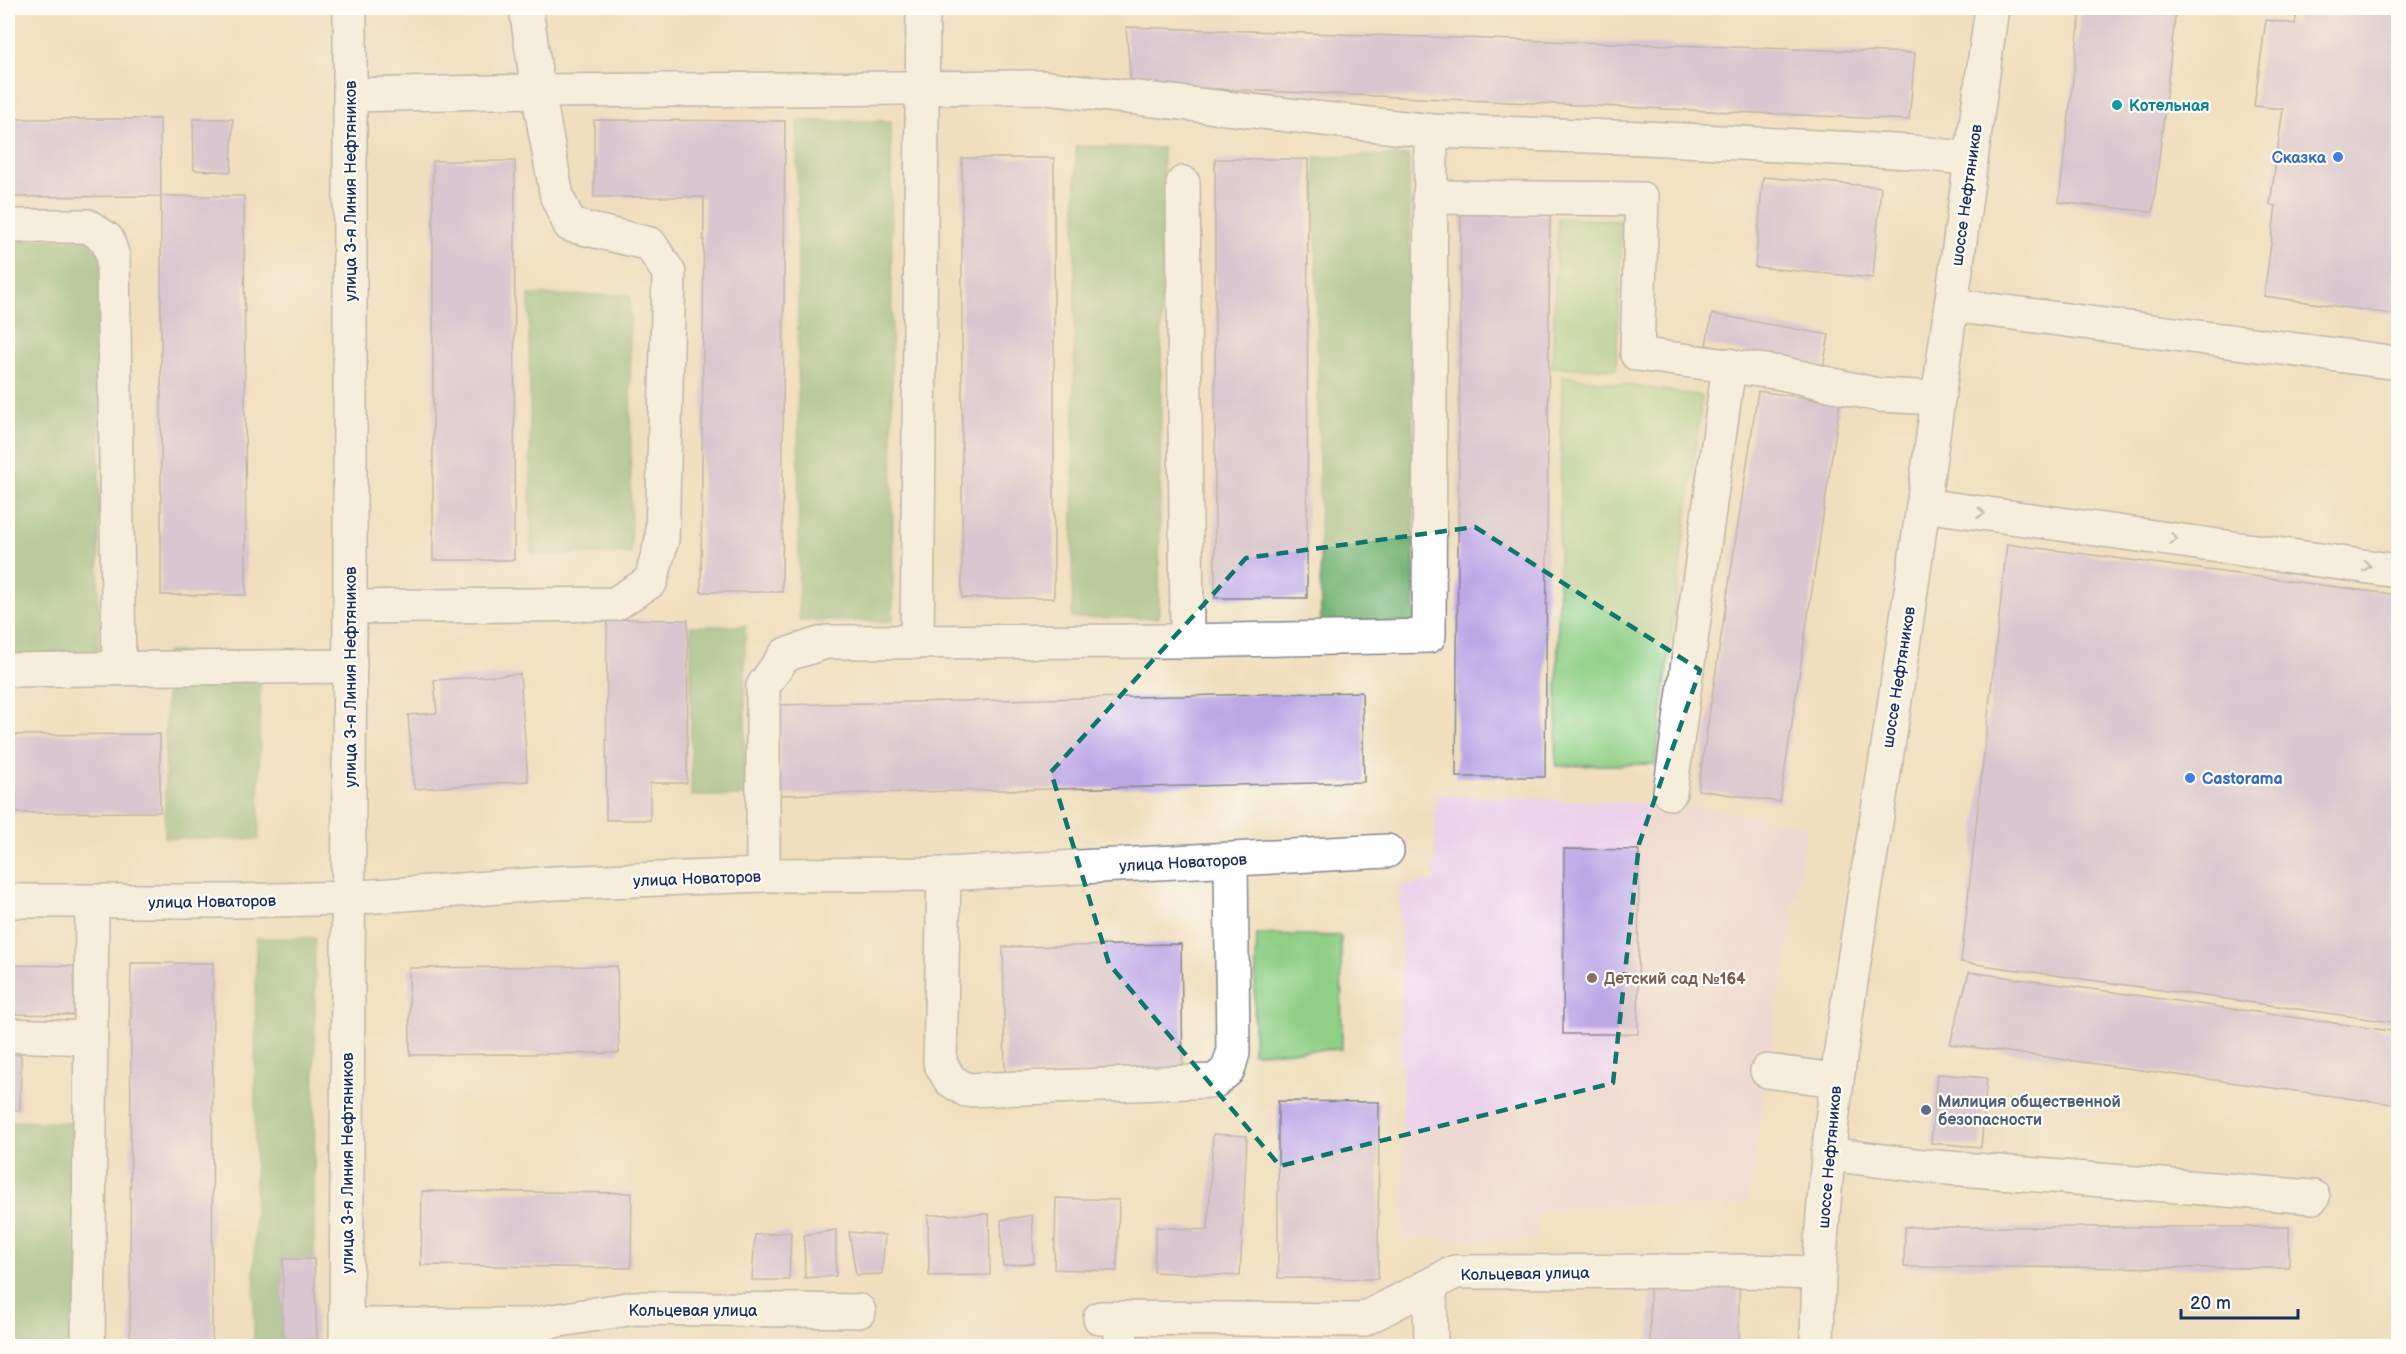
<svg xmlns="http://www.w3.org/2000/svg" width="2406" height="1354" font-family="'Balsamiq Sans',sans-serif">
	<style>
		.built { fill: #ecd1ea }
		.green { fill: #90cf86; stroke: #567f72; stroke-width: 1.5 }
		.forest { fill: #74b273; stroke: #487068; stroke-width: 1.5 }
		.building { fill: #bda8e6 }
		.lines { fill: none; stroke-linecap: round; stroke-linejoin: round }
		.minor-casing { stroke: #86878e; stroke-width: 36 }
		.minor { stroke: #fff; stroke-width: 33 }
		.oneway { stroke: #8d97ae }
		.marked { fill: none; stroke: #0f766e; stroke-width: 4.5; stroke-dasharray: 12 8; stroke-linejoin: round }
		.culture-dot { fill: #0f9aa8; stroke: #fdfcf7; stroke-width: 2 }
		.shop-dot { fill: #3f7fe0; stroke: #fdfcf7; stroke-width: 2 }
		.education-dot { fill: #8d6e63; stroke: #fdfcf7; stroke-width: 2 }
		.service-dot { fill: #5c6f8a; stroke: #fdfcf7; stroke-width: 2 }
		.labels { text-anchor: middle; stroke-width: 4.5; stroke-linejoin: round; paint-order: stroke }
		.culture-label { font-size: 16px; font-weight: bold; fill: #0d838f; stroke: #fdfcf7; text-anchor: start }
		.shop-label { font-size: 16px; font-weight: bold; fill: #366cbe; stroke: #fdfcf7; text-anchor: end }
		.street-label { font-size: 16px; fill: #1b2f5e; stroke: #fdfcf7 }
		.education-label { font-size: 16px; font-weight: bold; fill: #785e54; stroke: #fdfcf7; text-anchor: start }
		.service-label { font-size: 16px; font-weight: bold; fill: #4e5e75; stroke: #fdfcf7; text-anchor: start }
	</style>
	<rect width="100%" height="100%" fill="#fdfcf7"/>
	<filter id="ink" filterUnits="userSpaceOnUse"><feTurbulence type="fractalNoise" baseFrequency=".0167" numOctaves="2"/><feDisplacementMap in="SourceGraphic" scale="12" xChannelSelector="R" yChannelSelector="G"/><feConvolveMatrix kernelMatrix="1 2 1 2 8 2 1 2 1" color-interpolation-filters="sRGB"/></filter>
	<filter id="wash" filterUnits="userSpaceOnUse"><feTurbulence type="fractalNoise" baseFrequency=".008" numOctaves="4" result="noise"/><feDisplacementMap in="SourceGraphic" scale="24" xChannelSelector="R" yChannelSelector="G"/><feGaussianBlur stdDeviation="1.35" result="paint"/><feColorMatrix in="noise" values="0 0 0 0 0 0 0 0 0 0 0 0 0 0 0 0 0 1.4 0 .05"/><feComposite in="paint" operator="in"/></filter>
	<g filter="url(#wash)">
		<rect width="100%" height="100%" fill="#f0dfbe"/>
		<polygon class="built" points="1436,795 1690,806 1807,826 1746,1206 1577,1205 1537,1212 1537,1240 1404,1238 1400,885 1434,882"/>
		<g class="green">
			<polygon points="1558,218 1622,221 1616,369 1552,367"/>
			<polygon points="1562,376 1702,396 1655,764 1556,766"/>
			<polygon points="1257,934 1341,936 1342,1049 1253,1053"/>
		</g>
		<g class="forest">
			<polygon points="797,121 891,121 893,621 799,621"/>
			<polygon points="1076,146 1163,148 1159,618 1072,618"/>
			<polygon points="1409,155 1415,622 1321,624 1315,157"/>
			<polygon points="8,239 101,240 98,652 8,656"/>
			<polygon points="529,295 630,295 631,554 531,554"/>
			<rect x="691" y="626" width="54" height="170"/>
			<polygon points="166,652 260,652 259,839 165,838"/>
			<polygon points="256,938 315,938 314,1259 283,1259 282,1339 317,1340 317,1346 254,1346"/>
			<polygon points="8,1121 86,1123 82,1346 8,1346"/>
		</g>
		<g id="blocks">
			<g class="building">
				<polygon points="2081,8 2176,8 2153,212 2059,202"/>
				<polygon points="2298,8 2398,8 2398,315 2264,296 2276,206 2270,205 2283,109 2254,106 2266,20 2295,24"/>
				<polygon points="1126,27 1915,53 1909,120 1131,85"/>
				<polygon points="8,119 160,119 161,196 8,197"/>
				<polygon points="193,119 233,119 231,172 194,170"/>
				<polygon points="594,120 785,121 782,592 701,592 704,197 594,197"/>
				<rect x="962" y="158" width="92" height="440"/>
				<polygon points="1215,159 1308,159 1307,598 1215,598"/>
				<polygon points="433,161 515,161 514,560 433,560"/>
				<polygon points="1763,177 1881,187 1873,278 1755,267"/>
				<polygon points="161,196 244,196 246,595 161,595"/>
				<polygon points="1461,213 1550,214 1545,777 1456,777"/>
				<polygon points="1712,314 1829,335 1823,367 1706,345"/>
				<polygon points="1758,391 1840,403 1780,802 1698,790"/>
				<polygon points="2007,544 2398,595 2398,1023 1961,962"/>
				<polygon points="607,619 688,620 687,783 650,783 650,820 606,820"/>
				<polygon points="520,674 528,781 414,789 408,715 437,713 434,680"/>
				<polygon points="1362,692 1364,782 781,795 779,705"/>
				<polygon points="160,734 160,812 8,813 8,735"/>
				<polygon points="1564,849 1639,850 1638,1034 1563,1034"/>
				<polygon points="1181,944 1183,1072 1005,1075 1003,947"/>
				<polygon points="131,963 213,963 212,1346 130,1346"/>
				<polygon points="8,965 80,966 79,1015 8,1014"/>
				<polygon points="617,966 619,1053 410,1055 409,968"/>
				<polygon points="1969,972 2398,1032 2398,1105 1950,1044"/>
				<polygon points="8,1054 21,1055 20,1110 8,1109"/>
				<polygon points="1937,1074 1987,1078 1981,1147 1931,1143"/>
				<polygon points="1278,1101 1379,1102 1378,1279 1278,1278"/>
				<polygon points="1213,1134 1247,1136 1240,1276 1154,1272 1156,1227 1208,1230"/>
				<polygon points="422,1191 632,1193 631,1268 421,1265"/>
				<polygon points="1056,1198 1119,1200 1117,1271 1054,1269"/>
				<polygon points="989,1214 990,1275 929,1276 928,1215"/>
				<polygon points="1032,1215 1034,1263 1003,1266 1001,1220"/>
				<polygon points="1905,1227 2289,1227 2289,1268 1904,1267"/>
				<polygon points="836,1230 836,1276 805,1278 804,1235"/>
				<polygon points="791,1232 789,1280 752,1280 755,1235"/>
				<polygon points="849,1232 885,1235 882,1274 856,1275"/>
				<polygon points="283,1259 314,1259 317,1340 282,1340"/>
				<polygon points="1739,1285 1739,1346 1650,1346 1650,1287"/>
			</g>
		</g>
	</g>
	<g filter="url(#ink)">
		<use href="#blocks" fill-opacity="0" stroke="#86878e" stroke-width="1.5"/>
		<g class="lines">
			<g class="minor-casing">
				<g id="minor">
					<polyline points="351,95 538,91 1038,87 1431,131 1645,138 1912,152 1971,159"/>
					<polyline points="1183,183 1187,641"/>
					<polyline points="1429,197 1642,199 1637,354 1781,373 1878,395 1938,398"/>
					<polyline points="8,226 88,226 107,239 113,257 119,668"/>
					<polyline points="1951,305 2398,363"/>
					<polyline points="1923,505 2398,571"/>
					<polyline points="350,607 615,604 651,581 662,539 669,273 650,244 570,225 557,197 538,91 526,8"/>
					<polyline points="917,642 923,8"/>
					<polyline points="8,670 350,666"/>
					<polyline points="1670,793 1729,365"/>
					<polyline points="944,874 940,1063 950,1080 966,1090 1215,1081 1228,1070 1233,1053 1231,860"/>
					<polyline points="763,875 763,686 785,655 826,642 1187,641 1429,636 1431,131"/>
					<polyline points="8,901 238,901 348,898 555,883 763,875 944,874 1387,851"/>
					<polyline points="8,1035 90,1038"/>
					<polyline points="1767,1071 1836,1080"/>
					<polyline points="1828,1154 1924,1166 2313,1197"/>
					<polyline points="1430,1285 1431,1346"/>
					<polyline points="1100,1318 1362,1320 1455,1272 1748,1271 1818,1273"/>
					<polyline points="1121,1318 1121,1346"/>
					<polyline points="347,1325 529,1325 634,1308 859,1311"/>
					<polyline points="88,1346 92,902"/>
					<polyline points="346,1346 350,607 350,8"/>
					<path d="M1817,1346C1819,1142 1858,941 1889,740C1926,496 1958,252 1992,8"/>
				</g>
			</g>
			<use href="#minor" class="minor"/>
		</g>
		<defs><path id="oneway-chevron" d="M-2-3.5L2.5 0L-2 3.5" fill="none" stroke-width="1.6" stroke-linecap="round" stroke-linejoin="round" transform="scale(1.5)"/></defs>
		<g class="oneway">
			<use href="#oneway-chevron" transform="translate(1981 513) rotate(7)"/>
			<use href="#oneway-chevron" transform="translate(2174 539) rotate(8)"/>
			<use href="#oneway-chevron" transform="translate(2367 566) rotate(8)"/>
		</g>
	</g>
	<path d="M0 0H2406V1354H0ZM1475,527L1700,670L1639,844L1613,1083L1280,1166L1109,964L1051,772L1246,558Z" fill="#f0dfbe" fill-opacity=".55" fill-rule="evenodd"/>
	<path class="marked" d="M1475,527L1700,670L1639,844L1613,1083L1280,1166L1109,964L1051,772L1246,558Z"/>
	<circle class="culture-dot" cx="2117" cy="105" r="6"/>
	<g class="shop-dot">
		<circle cx="2338" cy="157" r="6"/>
		<circle cx="2190" cy="778" r="6"/>
	</g>
	<circle class="education-dot" cx="1592" cy="978" r="6"/>
	<circle class="service-dot" cx="1926" cy="1110" r="6"/>
	<g class="labels">
		<g class="culture-label">
			<text x="2129" y="111">Котельная</text>
		</g>
		<g class="shop-label">
			<text x="2326" y="163">Сказка</text>
			<text x="2202" y="784" text-anchor="start">Castorama</text>
		</g>
		<g class="street-label">
			<text transform="translate(350 191) rotate(-90)" y="6">улица 3-я Линия Нефтяников</text>
			<text transform="translate(1966 195) rotate(-82)" y="6">шоссе Нефтяников</text>
			<text transform="translate(350 677) rotate(-90)" y="6">улица 3-я Линия Нефтяников</text>
			<text transform="translate(1898 677) rotate(-81)" y="6">шоссе Нефтяников</text>
			<text transform="translate(1183 862) rotate(-3)" y="6">улица Новаторов</text>
			<text transform="translate(697 878) rotate(-2)" y="6">улица Новаторов</text>
			<text transform="translate(212 901) rotate(-1)" y="6">улица Новаторов</text>
			<text transform="translate(1829 1157) rotate(-85)" y="6">шоссе Нефтяников</text>
			<text transform="translate(347 1163) rotate(-90)" y="6">улица 3-я Линия Нефтяников</text>
			<text transform="translate(1525 1273) rotate(-1)" y="6">Кольцевая улица</text>
			<text x="693" y="1316">Кольцевая улица</text>
		</g>
		<g class="education-label">
			<text x="1604" y="984">Детский сад №164</text>
		</g>
		<g class="service-label">
			<text x="1938" y="1107">Милиция общественной<tspan x="1938" dy="18">безопасности</tspan></text>
		</g>
	</g>
	<rect width="2406" height="1354" fill="none" stroke="#fdfcf7" stroke-width="30"/>
	<path d="M2181 1309v9h117v-9" fill="none" stroke="#1b2f5e" stroke-width="3"/>
	<text x="2190" y="1309" font-size="18" fill="#1b2f5e" stroke="#fdfcf7" stroke-width="4.5" paint-order="stroke">20 m</text>
</svg>
